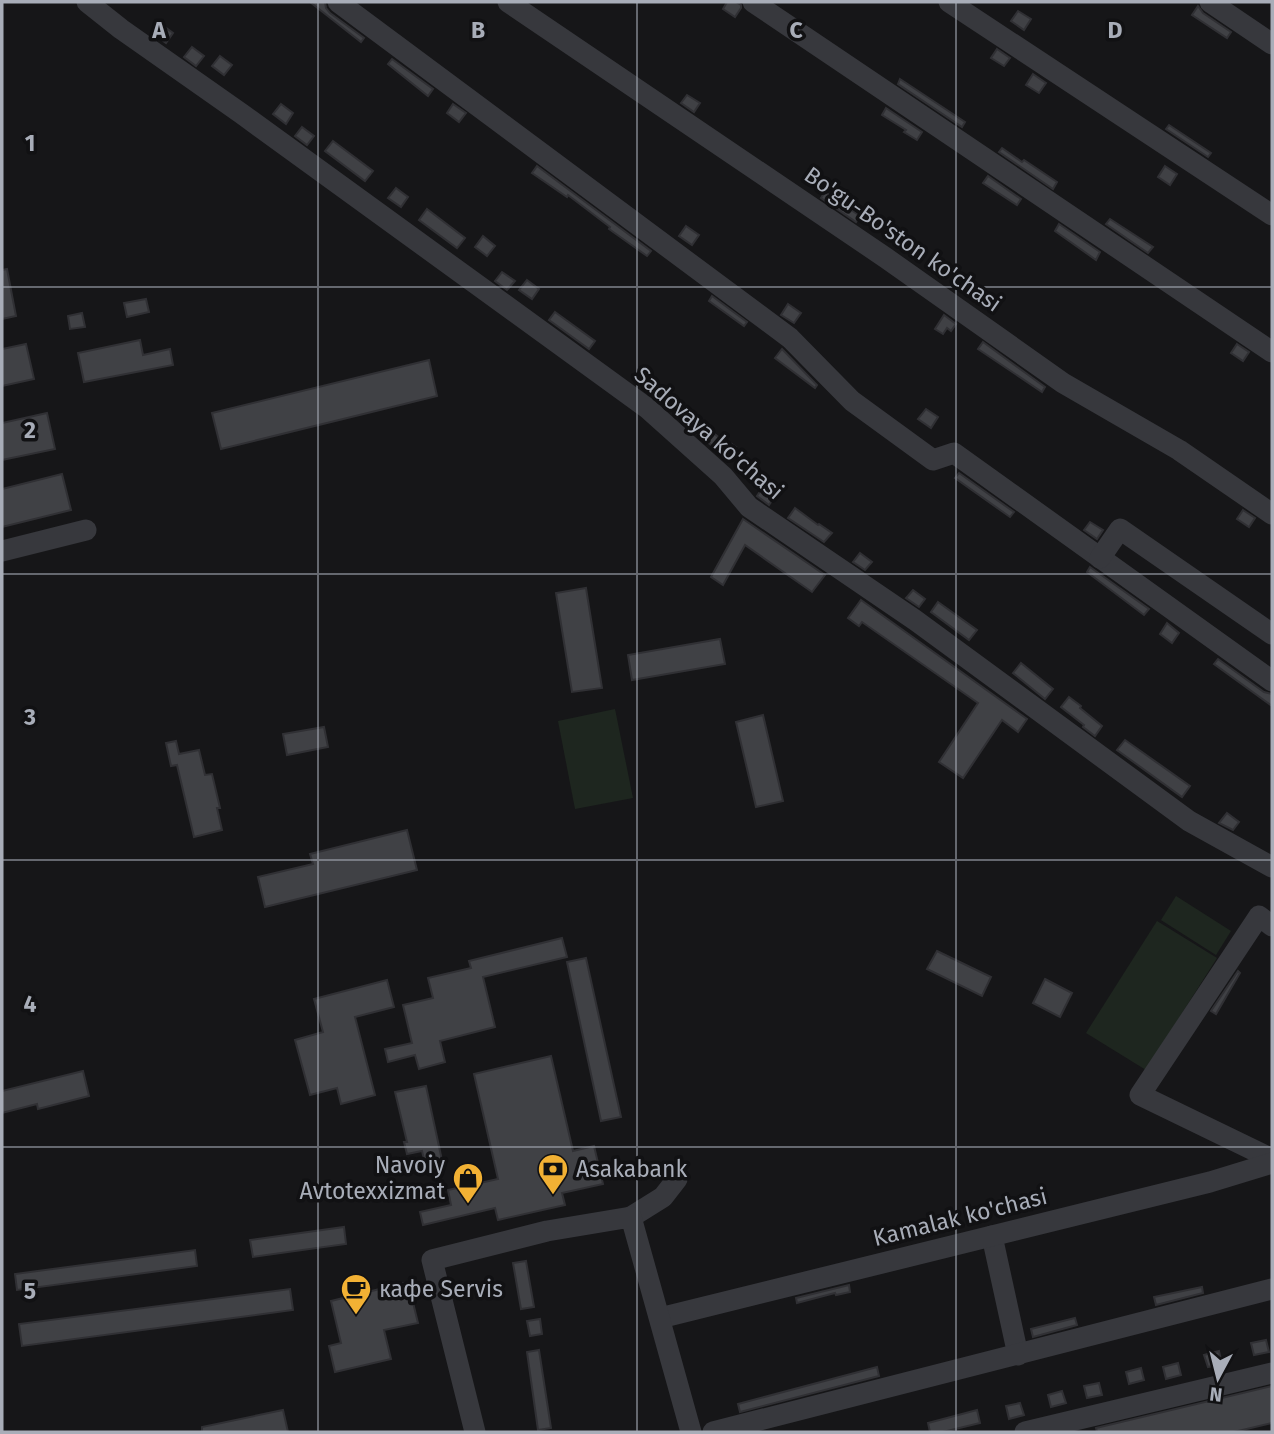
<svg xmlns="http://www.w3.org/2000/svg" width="1274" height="1434" font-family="'Fira Sans',sans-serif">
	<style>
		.green { fill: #1e261f }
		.building { fill: #404145; stroke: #303034; stroke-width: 2 }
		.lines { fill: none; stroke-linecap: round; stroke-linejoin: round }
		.minor { stroke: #37383d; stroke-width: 21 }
		.grid { fill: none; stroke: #a8adb8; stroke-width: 2; stroke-opacity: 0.55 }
		.labels { text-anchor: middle; stroke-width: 7; stroke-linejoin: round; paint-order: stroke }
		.street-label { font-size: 23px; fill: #a8adb8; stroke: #111113 }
		.poi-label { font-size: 23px; fill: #a8adb8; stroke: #111113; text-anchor: start }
		.grid-label { font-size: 23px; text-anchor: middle; font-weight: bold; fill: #a8adb8; stroke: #111113; stroke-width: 7; stroke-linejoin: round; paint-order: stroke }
	</style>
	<rect width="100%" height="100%" fill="#161618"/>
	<g class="green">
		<polygon points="615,709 633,798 575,809 558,721"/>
		<polygon points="1176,896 1231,931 1216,955 1161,920"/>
		<polygon points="1157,921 1217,958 1146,1070 1086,1033"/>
	</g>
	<g class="building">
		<polygon points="310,2 325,2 326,8 330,13 364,38 361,42"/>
		<polygon points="727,2 736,2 741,5 741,8 735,17 723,9"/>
		<polygon points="1198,6 1203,13 1231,32 1227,38 1192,15"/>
		<polygon points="1018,11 1031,19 1024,30 1011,21"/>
		<polygon points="161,24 173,33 166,43 154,34"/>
		<polygon points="192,47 204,56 196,66 184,57"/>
		<polygon points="997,49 1010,58 1004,66 991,58"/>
		<polygon points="220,56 232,65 224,75 212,66"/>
		<polygon points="392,59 433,89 428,96 388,64"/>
		<polygon points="1033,74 1046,83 1039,93 1026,85"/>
		<polygon points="900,79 965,122 962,127 898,84"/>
		<polygon points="687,95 700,103 694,112 681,103"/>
		<polygon points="281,104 293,113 286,124 273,114"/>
		<polygon points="453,104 466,113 459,122 447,113"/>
		<polygon points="886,108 922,132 917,140 904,132 906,130 882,115"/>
		<polygon points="1169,125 1211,153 1208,157 1166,129"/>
		<polygon points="302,127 314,136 307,145 295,136"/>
		<polygon points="333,141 373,171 365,181 325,151"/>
		<polygon points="1002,148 1022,162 1024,160 1057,182 1053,189 999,152"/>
		<polygon points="537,166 651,251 647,256 609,229 610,227 568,195 567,197 532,173"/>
		<polygon points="1165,166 1177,174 1170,185 1158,177"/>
		<polygon points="988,176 1021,199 1017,205 983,183"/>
		<polygon points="396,188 408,197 401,207 388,198"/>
		<polygon points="825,192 860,216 856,222 821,198"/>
		<polygon points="427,209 465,238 457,248 419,220"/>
		<polygon points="1110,219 1153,247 1148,253 1106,224"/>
		<polygon points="1059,224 1100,252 1096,260 1055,231"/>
		<polygon points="686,226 699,235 692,245 679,236"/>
		<polygon points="483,236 495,246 487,256 475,247"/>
		<polygon points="7,269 16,316 2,319 2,270"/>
		<polygon points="502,272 515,281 507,290 495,281"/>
		<polygon points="527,280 539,289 532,299 519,290"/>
		<polygon points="712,296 747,322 744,326 709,301"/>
		<polygon points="146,299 149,312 127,317 124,303"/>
		<polygon points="788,304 801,313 794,323 781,315"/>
		<polygon points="555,312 595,341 589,349 549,320"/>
		<polygon points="82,313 85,327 70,329 68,316"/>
		<polygon points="944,315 956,324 951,331 947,328 943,334 935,329"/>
		<polygon points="140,340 143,355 170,349 173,365 84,382 78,353"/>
		<polygon points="983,342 1045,387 1042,392 978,349"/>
		<polygon points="26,344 34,379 2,386 2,349"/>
		<polygon points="1237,344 1249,352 1243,361 1231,353"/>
		<polygon points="782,349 817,385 815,388 775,358"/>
		<polygon points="429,360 437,396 221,449 212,413"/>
		<polygon points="926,409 938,417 931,428 918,419"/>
		<polygon points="47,413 55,449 2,460 2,423"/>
		<polygon points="695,418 722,440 723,438 736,447 728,458 688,427"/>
		<polygon points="959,473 1014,512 1010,517 955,478"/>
		<polygon points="62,474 71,510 2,527 2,489"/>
		<polygon points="763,487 775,496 769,505 757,496"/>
		<polygon points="795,508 818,525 819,524 832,533 824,542 788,518"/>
		<polygon points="1243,510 1255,518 1249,527 1237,519"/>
		<polygon points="743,519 825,575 812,592 745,545 723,585 711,577"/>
		<polygon points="1090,522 1103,530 1097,539 1084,530"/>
		<polygon points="860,553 872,562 865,570 853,562"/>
		<polygon points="1090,567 1149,609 1144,615 1087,572"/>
		<polygon points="586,588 602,688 572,692 556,593"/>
		<polygon points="913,590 925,599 919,607 906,598"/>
		<polygon points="861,600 1027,719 1018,732 1002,720 963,778 939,762 978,703 862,622 859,626 848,618"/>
		<polygon points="938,602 977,630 969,640 931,612"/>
		<polygon points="1167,623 1179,633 1172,643 1160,634"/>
		<polygon points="720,639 725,664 632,680 628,655"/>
		<polygon points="1218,659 1264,692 1272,694 1272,706 1214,664"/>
		<polygon points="1021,663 1053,689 1045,699 1013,673"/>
		<polygon points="1069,697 1081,706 1080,708 1102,726 1095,736 1083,727 1084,725 1061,707"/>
		<polygon points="763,715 783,801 756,807 736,722"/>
		<polygon points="324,727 328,747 287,755 283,734"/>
		<polygon points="1125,740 1190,786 1182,797 1117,750"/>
		<polygon points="176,741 179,754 199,750 205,775 212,774 220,808 217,808 222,830 194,837 177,765 171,766 166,743"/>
		<polygon points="1227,813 1239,822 1233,830 1219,823"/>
		<polygon points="407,830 417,870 265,907 258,877 313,864 310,854"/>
		<polygon points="562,938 567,957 483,977 495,1027 440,1041 445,1062 419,1069 415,1055 388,1062 385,1049 412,1043 403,1005 433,998 428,978 471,968 469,961"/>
		<polygon points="937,951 991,977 982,996 927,969"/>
		<polygon points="586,958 621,1117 601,1121 567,962"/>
		<polygon points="1238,971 1240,973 1216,1014 1211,1011"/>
		<polygon points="1045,979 1072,993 1060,1017 1033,1003"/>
		<polygon points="387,980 394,1007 355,1017 375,1095 341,1104 337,1088 310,1095 295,1040 323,1032 314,999"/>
		<polygon points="551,1056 573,1151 594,1146 603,1184 562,1193 565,1205 498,1220 495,1208 423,1225 420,1212 451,1205 448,1190 498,1179 474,1074"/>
		<polygon points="83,1071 89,1096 38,1109 37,1104 2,1113 2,1091"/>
		<polygon points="426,1086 443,1165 426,1168 422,1151 407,1154 404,1142 407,1142 395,1092"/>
		<polygon points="344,1227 346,1244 253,1257 250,1240"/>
		<polygon points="195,1250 197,1266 17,1290 15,1274"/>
		<polygon points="526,1261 534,1307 521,1309 513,1263"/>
		<polygon points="408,1282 418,1323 384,1330 391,1359 335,1372 329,1346 341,1343 331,1301"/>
		<polygon points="849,1285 850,1292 836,1295 835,1293 797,1303 796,1298"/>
		<polygon points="1202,1287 1203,1293 1156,1305 1154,1297"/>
		<polygon points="290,1289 293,1310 22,1346 19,1324"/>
		<polygon points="1075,1318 1077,1325 1033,1337 1031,1329"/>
		<polygon points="540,1319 542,1334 530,1336 527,1321"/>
		<polygon points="1266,1340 1269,1352 1254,1355 1251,1343"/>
		<polygon points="539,1350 551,1428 538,1430 527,1352"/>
		<polygon points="1219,1351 1222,1364 1208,1367 1204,1355"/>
		<polygon points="1178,1363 1181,1375 1166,1379 1163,1367"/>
		<polygon points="877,1367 879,1376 740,1412 738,1404"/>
		<polygon points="1141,1368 1144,1380 1129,1384 1126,1372"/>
		<polygon points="1099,1383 1102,1395 1087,1398 1084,1386"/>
		<polygon points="1272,1386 1272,1423 1234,1432 1097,1432 1096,1428"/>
		<polygon points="1062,1391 1066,1403 1051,1407 1048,1395"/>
		<polygon points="1020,1403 1024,1415 1009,1419 1006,1406"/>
		<polygon points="283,1410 288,1432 202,1432 202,1427"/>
		<polygon points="977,1410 980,1423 943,1432 930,1432 928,1423"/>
	</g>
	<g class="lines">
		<g class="minor">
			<polyline points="87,2 121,29 242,114 647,408 723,476 749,507 915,620 1189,821 1272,867"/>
			<polyline points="338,2 790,338 852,401 933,460 954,453 1272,681"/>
			<polyline points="508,2 886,258 1063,383 1179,450 1272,514"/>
			<polyline points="753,2 1272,352"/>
			<polyline points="949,2 1272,215"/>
			<polyline points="1210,2 1272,44"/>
			<polyline points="2,551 86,530"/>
			<polyline points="1100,558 1120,529 1272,634"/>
			<polyline points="1272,926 1259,916 1140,1095 1272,1159"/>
			<polyline points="631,1217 663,1197 677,1179"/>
			<polyline points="992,1236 1018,1355"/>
			<polyline points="660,1318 1210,1182 1272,1163"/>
			<polyline points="475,1432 432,1260 547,1231 631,1217 691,1432"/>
			<polyline points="713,1432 1272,1289"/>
			<polyline points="1025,1432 1272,1373"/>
		</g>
	</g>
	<path class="grid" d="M318,2V1432M637,2V1432M956,2V1432M2,287H1272M2,574H1272M2,860H1272M2,1147H1272"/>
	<defs>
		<g id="bank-pin" transform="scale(1.575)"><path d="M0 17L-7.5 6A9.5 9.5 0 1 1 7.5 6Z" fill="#f2b134" stroke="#111113"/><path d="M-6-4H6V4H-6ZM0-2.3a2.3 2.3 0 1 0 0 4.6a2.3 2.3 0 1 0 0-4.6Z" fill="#111"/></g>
		<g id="shop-pin" transform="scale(1.575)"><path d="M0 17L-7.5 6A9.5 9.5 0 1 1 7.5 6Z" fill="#f2b134" stroke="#111113"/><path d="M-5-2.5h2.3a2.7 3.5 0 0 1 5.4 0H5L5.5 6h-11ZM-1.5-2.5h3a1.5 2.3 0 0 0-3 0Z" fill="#111"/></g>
		<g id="cafe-pin" transform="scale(1.575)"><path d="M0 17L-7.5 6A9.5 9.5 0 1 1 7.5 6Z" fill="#f2b134" stroke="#111113"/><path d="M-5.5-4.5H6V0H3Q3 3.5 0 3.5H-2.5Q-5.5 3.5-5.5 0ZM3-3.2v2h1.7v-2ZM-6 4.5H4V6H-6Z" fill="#111"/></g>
	</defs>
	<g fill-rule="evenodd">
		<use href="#bank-pin" x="553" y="1169"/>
		<use href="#shop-pin" x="468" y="1178"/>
		<use href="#cafe-pin" x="356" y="1289"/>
	</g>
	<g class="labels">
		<g class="street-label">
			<text transform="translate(903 239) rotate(35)" y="8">Bo'gu-Bo'ston ko'chasi</text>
			<text transform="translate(709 433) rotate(41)" y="8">Sadovaya ko'chasi</text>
			<text transform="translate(960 1217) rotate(-14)" y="8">Kamalak ko'chasi</text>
		</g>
		<g class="poi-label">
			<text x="445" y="1173" text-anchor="end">Navoiy<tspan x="445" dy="26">Avtotexxizmat</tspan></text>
			<text x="576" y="1177">Asakabank</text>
			<text x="379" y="1297">кафе Servis</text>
		</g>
	</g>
	<g class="grid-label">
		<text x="159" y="38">A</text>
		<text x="478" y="38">B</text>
		<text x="796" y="38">C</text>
		<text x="1115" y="38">D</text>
		<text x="30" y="151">1</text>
		<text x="30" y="438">2</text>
		<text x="30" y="725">3</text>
		<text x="30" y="1012">4</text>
		<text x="30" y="1299">5</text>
	</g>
	<rect width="1274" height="1434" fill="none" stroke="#a8adb8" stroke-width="7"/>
	<g transform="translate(1218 1378) rotate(187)" stroke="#111113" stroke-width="5" paint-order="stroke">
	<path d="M0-5L12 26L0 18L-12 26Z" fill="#a8adb8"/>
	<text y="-10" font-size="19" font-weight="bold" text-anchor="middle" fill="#a8adb8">N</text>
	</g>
</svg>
